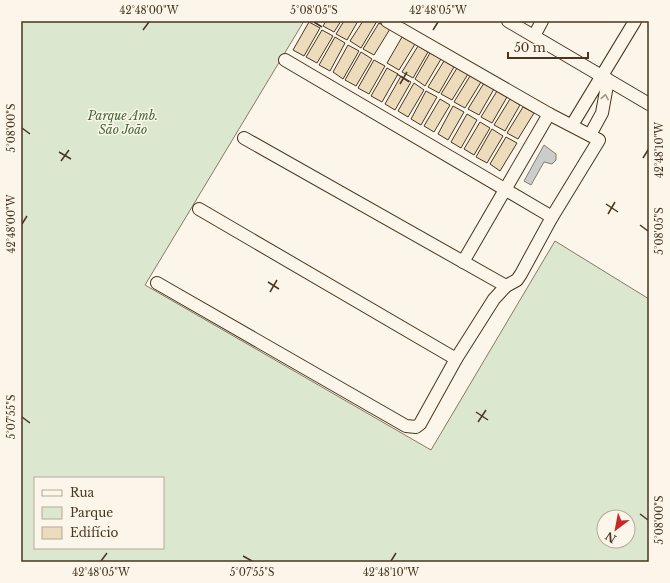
<svg xmlns="http://www.w3.org/2000/svg" width="670" height="583" font-family="'Libre Baskerville',serif">
	<style>
		.green { fill: #dce7d0; stroke: #887966; fill-rule: evenodd }
		.water { fill: #c9cecd; stroke: #887966 }
		.building { fill: #ecdcbc; stroke: #4a3520 }
		.lines { fill: none; stroke-linecap: round; stroke-linejoin: round }
		.minor-casing { stroke: #4a3520; stroke-width: 14 }
		.minor { stroke: #fbf6e9; stroke-width: 12 }
		.oneway { stroke: #a29684 }
		.ticks { fill: none; stroke: #4a3520; stroke-width: 1.5 }
		.labels { text-anchor: middle; stroke-width: 3; stroke-linejoin: round; paint-order: stroke }
		.park-label { font-size: 12px; font-style: italic; fill: #436837; stroke: #fbf6e9 }
		.neatline { fill: none; stroke: #4a3520; stroke-width: 1.5 }
		.ticks-label { font-size: 10px; text-anchor: middle; fill: #4a3520 }
	</style>
	<rect width="100%" height="100%" fill="#fbf6e9"/>
	<path class="green" d="M21,21H304L145,285L431,450L555,241L649,299V562H21ZM35,478H163V548H35ZM604,517H628V541H604Z"/>
	<polygon class="water" points="544,145 556,154 556,160 552,164 544,162 531,185 524,181"/>
	<g class="building">
		<polygon points="326,21 341,21 334,32 323,26"/>
		<polygon points="344,21 358,21 347,40 336,34"/>
		<polygon points="363,21 377,21 361,48 350,41"/>
		<polygon points="309,22 320,28 304,56 293,50"/>
		<polygon points="379,23 390,29 374,55 363,49"/>
		<polygon points="322,30 333,36 317,63 306,57"/>
		<polygon points="335,37 345,43 330,71 319,65"/>
		<polygon points="402,37 415,44 399,70 387,63"/>
		<polygon points="348,45 359,51 343,79 333,72"/>
		<polygon points="418,46 428,52 413,78 402,72"/>
		<polygon points="361,52 372,59 356,86 345,80"/>
		<polygon points="430,53 441,59 425,86 415,79"/>
		<polygon points="374,60 385,66 369,94 358,88"/>
		<polygon points="444,61 454,67 439,93 428,87"/>
		<polygon points="387,68 398,74 382,102 371,96"/>
		<polygon points="457,68 468,74 452,100 441,94"/>
		<polygon points="401,76 411,82 395,110 385,104"/>
		<polygon points="470,76 481,82 465,108 454,102"/>
		<polygon points="414,83 424,90 408,117 398,111"/>
		<polygon points="484,83 494,89 479,115 468,109"/>
		<polygon points="426,91 437,97 421,125 411,119"/>
		<polygon points="497,91 507,97 492,123 481,117"/>
		<polygon points="440,99 450,105 434,132 424,126"/>
		<polygon points="510,99 520,105 505,131 494,125"/>
		<polygon points="453,106 464,112 448,140 438,134"/>
		<polygon points="523,107 534,113 518,139 507,133"/>
		<polygon points="467,114 477,120 461,148 451,142"/>
		<polygon points="480,122 490,128 474,155 464,149"/>
		<polygon points="492,129 503,136 487,163 476,157"/>
		<polygon points="506,137 517,143 500,171 490,164"/>
	</g>
	<g class="lines">
		<g class="minor-casing">
			<g id="minor">
				<polyline points="508,21 649,104"/>
				<polyline points="534,36 542,21"/>
				<polyline points="285,60 552,217"/>
				<polyline points="572,125 635,21"/>
				<polyline points="590,135 602,113 608,80"/>
				<polyline points="244,138 506,286"/>
				<polyline points="199,209 456,359"/>
				<polyline points="463,262 549,114"/>
				<polyline points="157,283 406,426 416,427 420,424 456,359 494,299 506,286 517,280 521,274 552,217 599,140 549,114 387,21"/>
			</g>
		</g>
		<use href="#minor" class="minor"/>
	</g>
	<defs><path id="oneway-chevron" d="M-2-3.5L2.5 0L-2 3.5" fill="none" stroke-width="1.6" stroke-linecap="round" stroke-linejoin="round"/></defs>
	<use class="oneway" href="#oneway-chevron" transform="translate(605 97) rotate(-80)"/>
	<path class="ticks" d="M314,22L322,27M143,30L149,22M433,30L438,22M397,74L409,82M400,84L407,72M22,128L30,134M59,152L71,159M643,158L648,150M61,161L69,150M606,204L618,212M608,214L615,202M22,224L27,216M640,225L648,231M268,282L279,289M270,292L277,280M476,412L488,420M22,417L30,423M478,422L486,410M640,514L648,520M243,556L252,561M101,561L107,553M391,561L396,553"/>
	<g class="labels">
		<g class="park-label">
			<text x="123" y="120">Parque Amb.<tspan x="123" dy="14">São João</tspan></text>
		</g>
	</g>
	<rect width="670" height="583" fill="none" stroke="#fbf6e9" stroke-width="44"/>
	<rect x="34" y="477" width="130" height="72" fill="#fbf6e9" stroke="#b4a999"/>
	<rect x="42" y="490" width="20" height="6" fill="#fbf6e9" stroke="#b4a999"/>
	<text x="70" y="497" font-size="12" fill="#4a3520">Rua</text>
	<rect x="42" y="507" width="20" height="12" fill="#dce7d0" stroke="#b4a999"/>
	<text x="70" y="517" font-size="12" fill="#4a3520">Parque</text>
	<rect x="42" y="527" width="20" height="12" fill="#ecdcbc" stroke="#b4a999"/>
	<text x="70" y="537" font-size="12" fill="#4a3520">Edifício</text>
	<g transform="translate(616 529) rotate(212)"><circle r="19" fill="#fbf6e9" stroke="#b4a999"/>
	<path d="M0-3L7 15L0 10L-7 15Z" fill="#c62828"/>
	<text y="-6" font-size="11" font-weight="bold" text-anchor="middle" fill="#4a3520">N</text>
	</g>
	<path d="M508 52v6h80v-6" fill="none" stroke="#4a3520" stroke-width="2"/>
	<text x="514" y="52" font-size="12" fill="#4a3520" stroke="#fbf6e9" stroke-width="3" paint-order="stroke">50 m</text>
	<rect x="22" y="22" width="626" height="539" class="neatline"/>
	<g class="ticks-label">
		<text x="149" y="14">42°48'00"W</text>
		<text x="314" y="14">5°08'05"S</text>
		<text x="438" y="14">42°48'05"W</text>
		<text transform="translate(11 128) rotate(-90)" y="4">5°08'00"S</text>
		<text transform="translate(659 150) rotate(-90)" y="4">42°48'10"W</text>
		<text transform="translate(11 224) rotate(-90)" y="4">42°48'00"W</text>
		<text transform="translate(659 231) rotate(-90)" y="4">5°08'05"S</text>
		<text transform="translate(11 417) rotate(-90)" y="4">5°07'55"S</text>
		<text transform="translate(659 520) rotate(-90)" y="4">5°08'00"S</text>
		<text x="101" y="576">42°48'05"W</text>
		<text x="252" y="576">5°07'55"S</text>
		<text x="391" y="576">42°48'10"W</text>
	</g>
</svg>
